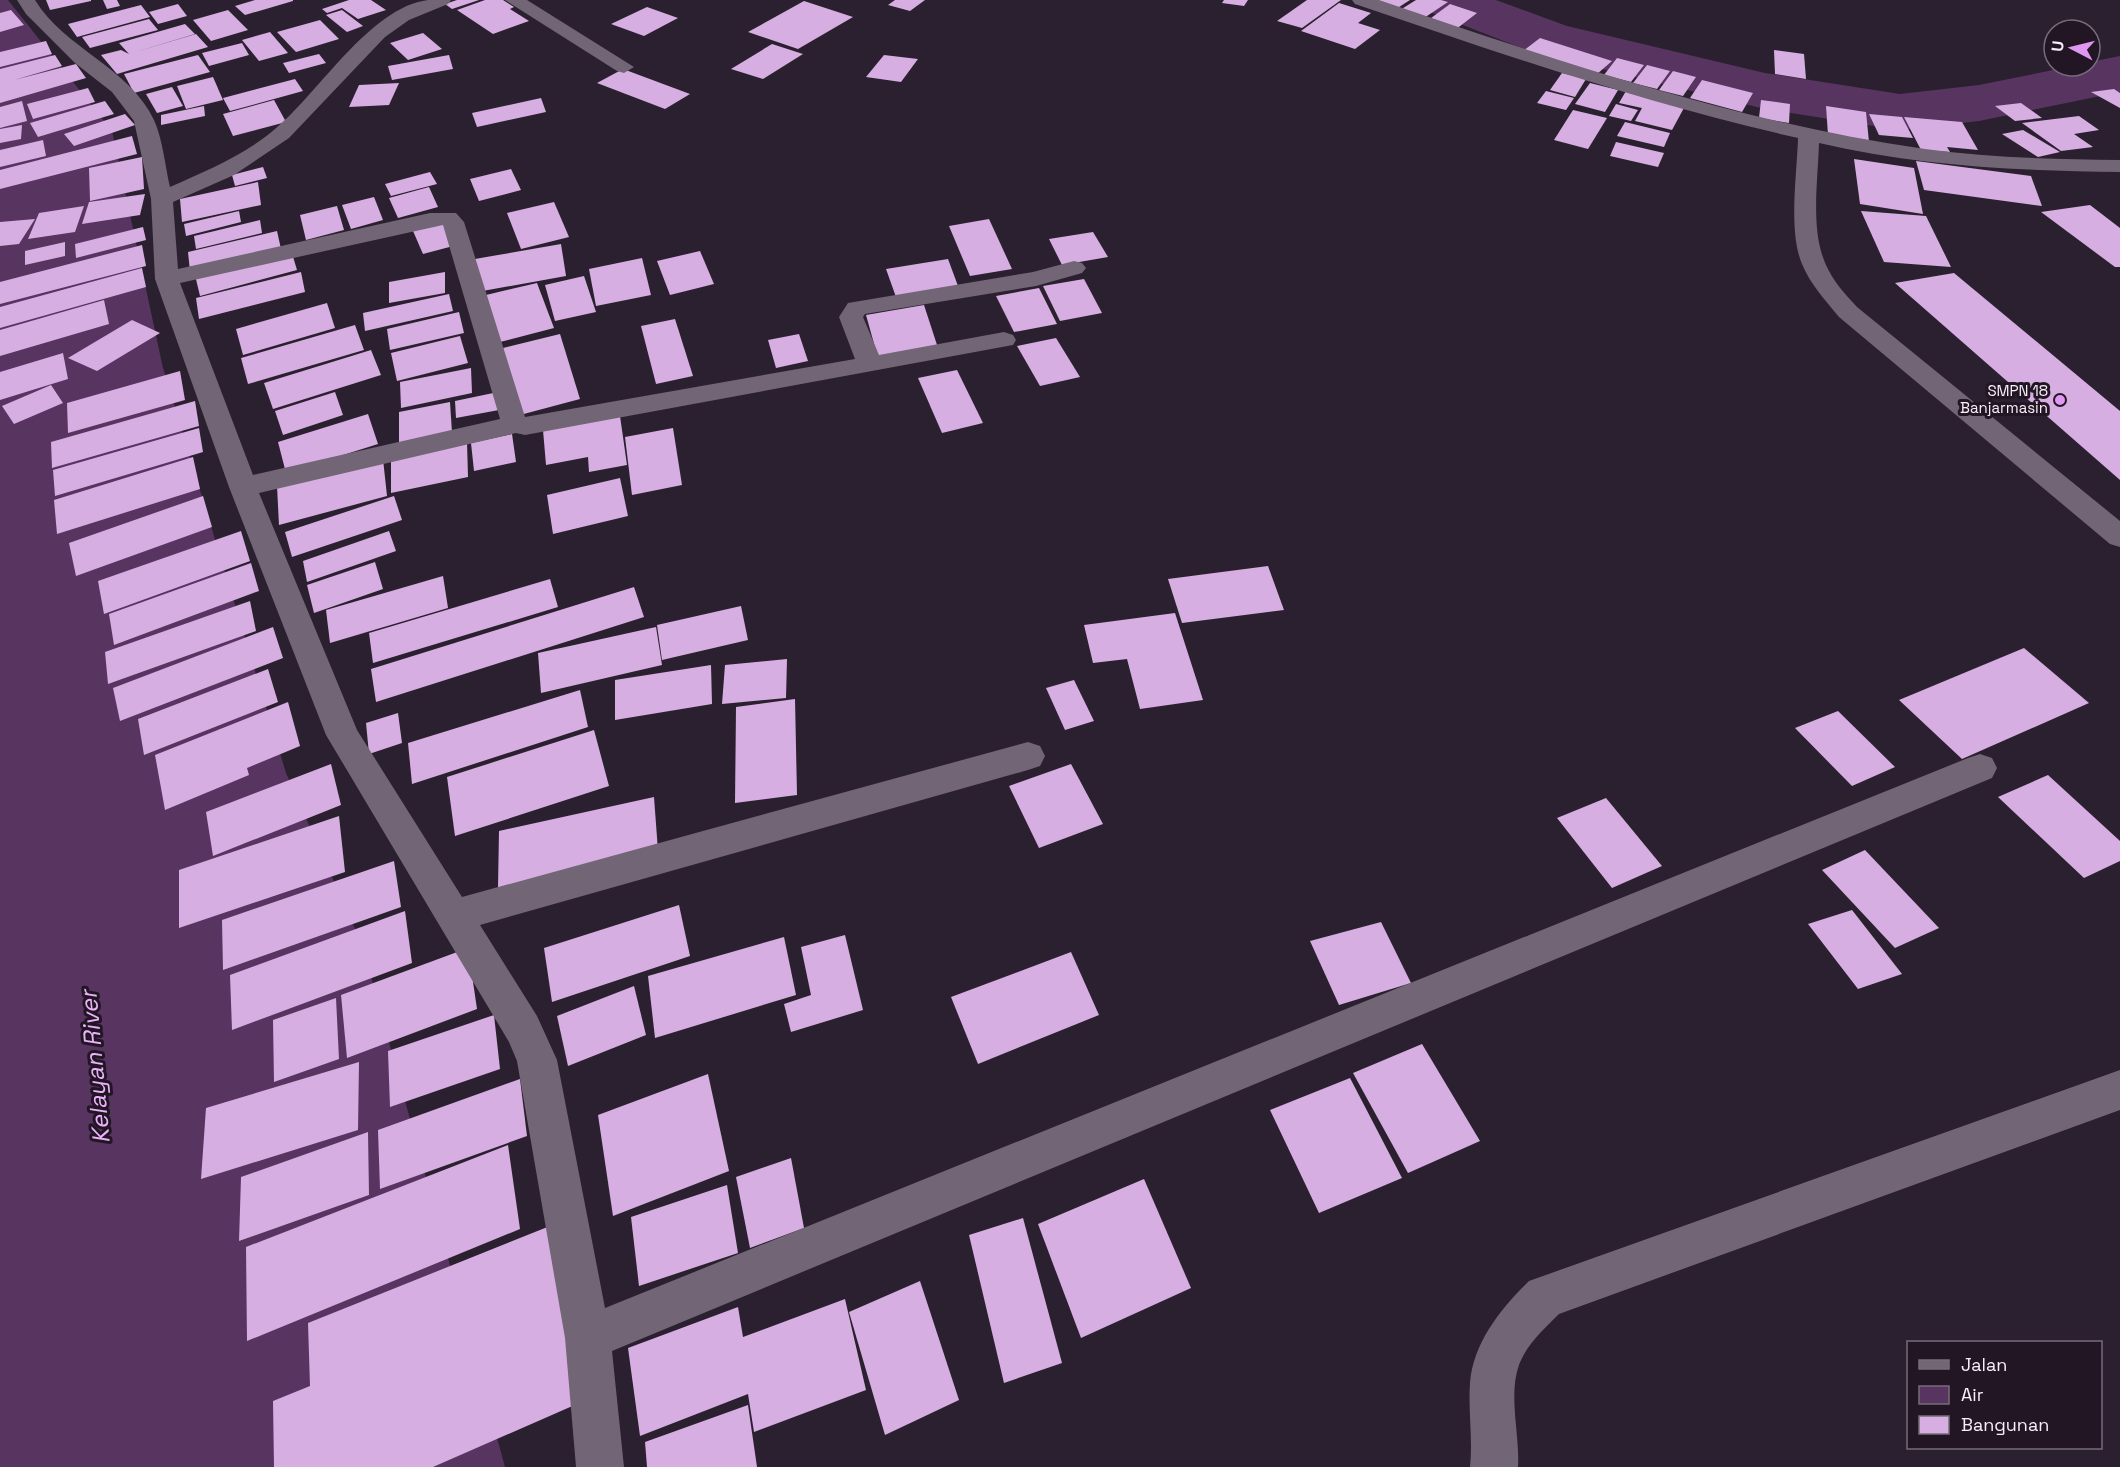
<svg xmlns="http://www.w3.org/2000/svg" width="2120" height="1467" font-family="'Space Grotesk',sans-serif">
	<style>
		.water { fill: #583461 }
		.lines { fill: none; stroke-linecap: round; stroke-linejoin: round }
		.river { fill: #583461; fill-rule: evenodd }
		.building { fill: #d7aee2 }
		.minor { fill: #726576; fill-rule: evenodd }
		.poi-dot { fill: #df98f2; stroke: #221625; stroke-width: 2 }
		.labels { text-anchor: middle; stroke-width: 6; stroke-linejoin: round; paint-order: stroke }
		.far-poi-label { font-size: 15px; fill: #f6eef8; stroke: #221625; text-anchor: end }
		.near-water-label { font-size: 24px; font-style: italic; fill: #ebb2fa; stroke: #221625 }
	</style>
	<rect width="100%" height="100%" fill="#2b202f"/>
	<polygon class="water" points="0,0 8,0 112,131 163,368 286,773 363,947 505,1467 0,1467"/>
	<g class="lines">
		<polygon class="river" points="1419,0 1496,0 1567,26 1765,73 1900,94 1979,85 2073,66 2090,66 2090,62 2120,56 2120,92 1979,121 1900,130 1765,109 1529,51 1427,11"/>
	</g>
	<g class="building">
		<polygon points="46,0 91,0 91,1 50,10"/>
		<polygon points="103,0 117,0 120,6 107,9"/>
		<polygon points="255,0 293,0 293,1 245,15 235,6"/>
		<polygon points="349,0 371,0 386,10 358,19 342,8 327,13 322,9"/>
		<polygon points="457,0 479,0 452,9 445,4"/>
		<polygon points="485,0 503,0 514,7 510,9 529,21 493,34 457,10"/>
		<polygon points="895,0 925,0 910,11 888,5"/>
		<polygon points="1224,0 1248,0 1244,6 1222,3"/>
		<polygon points="1307,0 1341,0 1302,28 1277,21"/>
		<polygon points="1375,0 1410,0 1396,9"/>
		<polygon points="1416,0 1441,0 1448,2 1424,18 1400,10"/>
		<polygon points="804,1 853,17 798,49 748,32"/>
		<polygon points="1339,3 1371,13 1358,23 1380,30 1355,49 1301,31"/>
		<polygon points="178,4 187,16 158,24 149,12"/>
		<polygon points="1450,4 1477,13 1455,30 1427,21"/>
		<polygon points="141,5 150,17 77,37 68,24"/>
		<polygon points="647,7 678,18 644,36 611,24"/>
		<polygon points="11,10 24,25 0,32 0,13"/>
		<polygon points="228,10 248,30 211,41 193,20"/>
		<polygon points="342,10 363,26 347,32 326,15"/>
		<polygon points="149,19 158,30 90,48 82,37"/>
		<polygon points="320,20 339,39 296,52 277,32"/>
		<polygon points="185,24 195,34 132,53 196,34 208,47 117,74 101,55 121,50 129,54 119,43"/>
		<polygon points="270,32 288,53 259,61 242,40"/>
		<polygon points="423,33 442,49 408,60 390,43"/>
		<polygon points="1540,38 1612,61 1596,75 1523,51"/>
		<polygon points="46,41 52,54 0,67 0,52"/>
		<polygon points="242,43 249,55 209,66 202,53"/>
		<polygon points="772,44 803,54 763,79 731,69"/>
		<polygon points="1774,50 1804,54 1806,79 1775,74"/>
		<polygon points="319,54 326,63 289,73 283,63"/>
		<polygon points="55,55 62,66 14,80 76,64 86,78 0,103 0,69"/>
		<polygon points="198,55 210,72 134,93 124,74"/>
		<polygon points="449,55 453,69 392,80 388,66"/>
		<polygon points="884,55 918,59 901,82 866,77"/>
		<polygon points="1617,58 1644,65 1631,82 1604,75"/>
		<polygon points="1647,65 1670,71 1657,89 1633,83"/>
		<polygon points="623,69 690,94 665,109 597,83"/>
		<polygon points="1673,71 1696,77 1683,96 1659,90"/>
		<polygon points="1562,73 1586,79 1575,97 1550,90"/>
		<polygon points="213,77 223,100 186,109 177,86"/>
		<polygon points="295,79 303,91 230,111 223,98"/>
		<polygon points="1702,80 1753,93 1742,112 1690,98"/>
		<polygon points="399,83 389,105 349,107 359,85"/>
		<polygon points="1590,83 1618,90 1605,112 1575,104"/>
		<polygon points="172,87 183,106 157,113 146,94"/>
		<polygon points="88,88 95,102 33,119 27,104"/>
		<polygon points="2114,89 2120,93 2120,108 2091,92"/>
		<polygon points="1546,91 1574,98 1566,110 1537,103"/>
		<polygon points="1626,91 1685,106 1672,130 1635,121 1642,108 1619,103"/>
		<polygon points="541,98 546,112 477,127 472,113"/>
		<polygon points="274,100 286,122 233,136 223,114"/>
		<polygon points="1761,100 1790,104 1789,123 1759,118"/>
		<polygon points="22,101 27,121 0,128 0,107"/>
		<polygon points="105,101 114,114 38,137 30,123"/>
		<polygon points="2021,103 2042,118 2015,121 1995,106"/>
		<polygon points="1616,104 1638,110 1631,121 1609,116"/>
		<polygon points="204,106 205,116 161,125 161,115"/>
		<polygon points="1826,106 1866,112 1869,142 1828,135"/>
		<polygon points="1573,110 1607,118 1588,149 1554,140"/>
		<polygon points="125,114 135,125 74,146 64,134"/>
		<polygon points="1869,114 1902,117 1913,138 1879,135"/>
		<polygon points="2079,116 2099,130 2074,134 2093,147 2061,151 2022,123"/>
		<polygon points="1904,117 1962,122 1978,150 1947,147 1950,152 1921,150"/>
		<polygon points="1625,122 1670,133 1664,147 1617,136"/>
		<polygon points="22,125 21,139 0,143 0,129"/>
		<polygon points="2023,130 2060,152 2038,157 2002,134"/>
		<polygon points="132,136 137,154 0,189 0,170"/>
		<polygon points="43,140 46,156 0,167 0,150"/>
		<polygon points="1616,142 1664,153 1658,167 1610,156"/>
		<polygon points="142,157 144,189 90,201 89,168"/>
		<polygon points="1854,159 1914,168 1923,214 1860,204"/>
		<polygon points="1916,161 2031,176 2042,206 1924,190"/>
		<polygon points="263,167 267,178 235,186 232,175"/>
		<polygon points="511,169 521,190 479,201 470,179"/>
		<polygon points="430,172 437,184 391,196 385,184"/>
		<polygon points="258,182 261,205 182,222 180,199"/>
		<polygon points="429,187 438,207 398,218 389,198"/>
		<polygon points="145,194 140,215 82,224 89,202"/>
		<polygon points="374,197 383,220 351,229 342,205"/>
		<polygon points="554,202 569,237 521,249 507,213"/>
		<polygon points="2090,205 2120,228 2120,267 2115,267 2041,212"/>
		<polygon points="84,206 75,232 28,239 39,213"/>
		<polygon points="337,206 344,230 306,240 300,215"/>
		<polygon points="239,211 241,222 186,236 184,224"/>
		<polygon points="1861,211 1926,216 1951,267 1884,262"/>
		<polygon points="35,219 19,244 0,246 0,222"/>
		<polygon points="989,219 1012,269 970,276 949,226"/>
		<polygon points="260,220 262,233 196,249 194,236"/>
		<polygon points="446,222 457,245 423,254 413,231"/>
		<polygon points="143,227 146,240 76,258 75,244"/>
		<polygon points="277,231 281,249 190,271 188,252"/>
		<polygon points="1093,232 1108,257 1062,265 1049,239"/>
		<polygon points="65,242 65,256 25,265 25,251"/>
		<polygon points="561,244 566,276 477,292 475,259"/>
		<polygon points="142,245 146,266 0,304 0,282"/>
		<polygon points="291,250 297,270 200,296 195,275"/>
		<polygon points="700,251 714,284 670,295 657,261"/>
		<polygon points="642,258 651,295 596,306 589,269"/>
		<polygon points="948,259 958,286 896,297 886,269"/>
		<polygon points="142,268 146,287 0,328 0,307"/>
		<polygon points="301,272 305,292 199,319 196,298"/>
		<polygon points="445,272 445,293 389,303 389,282"/>
		<polygon points="1954,273 2120,411 2120,480 1895,283"/>
		<polygon points="584,276 596,312 555,321 545,285"/>
		<polygon points="1084,279 1102,313 1060,321 1043,286"/>
		<polygon points="537,283 554,328 500,342 486,295"/>
		<polygon points="1039,288 1057,324 1014,332 996,296"/>
		<polygon points="449,294 453,311 365,331 363,313"/>
		<polygon points="104,300 109,324 0,356 0,330"/>
		<polygon points="327,303 335,328 243,355 236,329"/>
		<polygon points="924,305 938,348 878,358 866,315"/>
		<polygon points="459,312 464,333 390,350 387,329"/>
		<polygon points="675,319 693,376 656,384 641,326"/>
		<polygon points="132,320 160,333 97,371 68,358"/>
		<polygon points="355,325 364,350 248,384 241,358"/>
		<polygon points="560,334 580,399 520,415 503,348"/>
		<polygon points="799,334 808,361 776,368 768,340"/>
		<polygon points="460,336 468,363 397,381 391,353"/>
		<polygon points="1056,338 1080,377 1040,386 1017,346"/>
		<polygon points="371,350 381,375 273,409 264,383"/>
		<polygon points="63,353 68,379 0,400 0,372"/>
		<polygon points="471,368 472,393 401,408 400,382"/>
		<polygon points="957,370 983,423 942,433 918,378"/>
		<polygon points="180,371 185,400 68,433 67,403"/>
		<polygon points="51,385 63,403 14,424 2,406"/>
		<polygon points="335,392 343,415 283,435 275,411"/>
		<polygon points="498,392 499,410 456,418 455,401"/>
		<polygon points="195,401 199,426 52,468 51,442"/>
		<polygon points="450,402 452,433 399,444 399,412"/>
		<polygon points="368,414 378,444 286,473 278,442"/>
		<polygon points="620,416 627,465 589,472 588,457 546,465 543,430"/>
		<polygon points="199,428 203,452 55,496 53,470"/>
		<polygon points="673,428 682,485 632,495 625,437"/>
		<polygon points="512,434 516,462 474,471 471,443"/>
		<polygon points="467,442 468,477 391,493 391,458"/>
		<polygon points="193,457 200,489 57,534 54,500"/>
		<polygon points="383,459 387,496 279,525 277,486"/>
		<polygon points="620,478 628,516 553,534 547,495"/>
		<polygon points="203,496 212,527 76,576 69,543"/>
		<polygon points="394,496 402,520 292,557 285,532"/>
		<polygon points="241,531 250,561 104,614 98,581"/>
		<polygon points="389,531 396,551 307,582 303,561"/>
		<polygon points="375,562 383,589 314,613 307,585"/>
		<polygon points="251,563 259,591 114,645 109,614"/>
		<polygon points="1268,566 1284,610 1182,623 1168,579"/>
		<polygon points="443,576 448,608 330,643 326,610"/>
		<polygon points="550,579 558,607 373,663 369,633"/>
		<polygon points="634,587 644,617 376,702 371,669"/>
		<polygon points="250,601 256,631 108,684 105,652"/>
		<polygon points="741,606 748,640 662,660 657,625"/>
		<polygon points="1175,613 1203,700 1140,709 1127,659 1093,663 1084,625"/>
		<polygon points="273,627 283,658 120,721 113,688"/>
		<polygon points="656,627 662,665 541,693 538,653"/>
		<polygon points="2024,648 2089,703 1962,759 1899,700"/>
		<polygon points="787,659 786,698 722,704 725,665"/>
		<polygon points="711,665 712,704 615,720 615,680"/>
		<polygon points="268,669 278,702 144,755 138,719"/>
		<polygon points="1074,680 1094,721 1065,730 1046,688"/>
		<polygon points="580,690 588,727 412,784 408,743"/>
		<polygon points="795,699 797,795 735,803 736,707"/>
		<polygon points="288,702 300,746 247,768 249,775 165,810 155,755"/>
		<polygon points="1838,711 1895,767 1852,786 1795,728"/>
		<polygon points="398,713 402,743 369,754 366,723"/>
		<polygon points="594,730 609,786 455,836 447,777"/>
		<polygon points="331,764 341,805 213,856 206,812"/>
		<polygon points="1071,764 1103,824 1039,848 1009,786"/>
		<polygon points="2048,775 2120,841 2120,861 2084,878 1998,797"/>
		<polygon points="654,797 658,851 498,888 499,831"/>
		<polygon points="1606,798 1662,866 1612,888 1557,818"/>
		<polygon points="339,816 345,872 179,928 179,870"/>
		<polygon points="1865,850 1939,928 1895,948 1822,870"/>
		<polygon points="394,861 401,907 223,970 222,920"/>
		<polygon points="679,905 690,956 552,1002 544,948"/>
		<polygon points="1852,910 1902,974 1858,989 1808,924"/>
		<polygon points="405,911 412,963 232,1030 230,975"/>
		<polygon points="1381,922 1411,983 1339,1005 1310,941"/>
		<polygon points="845,935 863,1010 791,1032 784,1004 811,995 801,947"/>
		<polygon points="784,937 796,995 655,1038 648,976"/>
		<polygon points="468,948 477,1009 347,1058 341,995"/>
		<polygon points="1071,952 1099,1015 978,1064 951,997"/>
		<polygon points="634,986 646,1035 568,1066 557,1016"/>
		<polygon points="336,998 339,1059 274,1082 273,1020"/>
		<polygon points="494,1015 500,1069 390,1107 388,1051"/>
		<polygon points="1422,1044 1480,1141 1408,1173 1353,1073"/>
		<polygon points="359,1062 358,1130 201,1179 206,1108"/>
		<polygon points="708,1074 729,1171 613,1216 598,1115"/>
		<polygon points="1350,1078 1402,1178 1319,1213 1270,1110"/>
		<polygon points="520,1079 527,1136 380,1189 378,1130"/>
		<polygon points="368,1132 369,1195 239,1241 241,1177"/>
		<polygon points="508,1145 520,1229 247,1341 246,1247"/>
		<polygon points="791,1158 804,1228 750,1248 736,1177"/>
		<polygon points="1144,1179 1191,1288 1081,1338 1038,1224"/>
		<polygon points="727,1185 738,1253 639,1286 631,1217"/>
		<polygon points="1023,1218 1062,1363 1004,1383 969,1235"/>
		<polygon points="550,1226 577,1404 433,1467 274,1467 273,1401 310,1386 308,1323"/>
		<polygon points="920,1281 959,1400 885,1435 849,1312"/>
		<polygon points="845,1299 866,1390 754,1432 748,1394 640,1436 628,1348 738,1307 743,1337"/>
		<polygon points="748,1405 757,1467 647,1467 645,1442"/>
	</g>
	<g class="lines">
		<g class="minor">
			<path d="M17,0H35C64,48 130,68 154,120C163,140 165,166 170,187C206,171 245,155 275,129C318,94 370,7 428,0C435,0 444,0 451,0L448,4L409,20L385,37L289,138L234,175L173,202L178,269L430,213H456L464,222L525,417L855,359L839,317L848,303L1033,272L1074,261L1082,263L1086,268L1082,273L1036,286L865,314L863,317L879,355L1004,332L1013,335L1016,340L1013,345L525,435L516,433L259,493L357,730L462,897L1028,742L1040,746L1045,756L1040,766L1028,770L480,925L537,1016L557,1060L605,1308L1968,758L1980,754L1992,758L1997,768L1992,778L612,1351L624,1467H576L565,1338L517,1061L509,1042L326,735L229,487L155,279L151,199L134,121L112,92L75,63L26,14ZM443,225L500,419L253,475L180,283Z"/>
			<polygon points="505,0 527,0 634,67 624,73 617,71"/>
			<path d="M1352,0H1379C1558,61 1737,122 1925,149C1990,158 2055,159 2120,160V172C2019,171 1918,166 1819,143C1818,181 1810,230 1826,265C1833,281 1845,294 1857,307L2120,521V547L2110,544L1839,317C1826,301 1810,284 1802,264C1788,231 1797,174 1798,138C1647,104 1501,54 1355,4Z"/>
			<path d="M2120,1070V1110L1559,1314C1545,1328 1526,1345 1519,1365C1508,1395 1520,1435 1518,1467H1470C1473,1439 1468,1411 1470,1383C1473,1343 1501,1308 1529,1281Z"/>
		</g>
	</g>
	<circle class="poi-dot" cx="2060" cy="400" r="6"/>
	<g class="labels">
		<g class="far-poi-label">
			<text x="2048" y="396">SMPN 18<tspan x="2048" dy="17">Banjarmasin</tspan></text>
		</g>
		<g class="near-water-label">
			<text transform="translate(95 1067) rotate(-95)" y="8">Kelayan River</text>
		</g>
	</g>
	<rect x="1907" y="1341" width="195" height="108" fill="#221625" stroke="#776c79" stroke-width="1.5"/>
	<rect x="1919" y="1360" width="30" height="9" fill="#726576" stroke="#776c79" stroke-width="1.5"/>
	<text x="1961" y="1371" font-size="18" fill="#f6eef8">Jalan</text>
	<rect x="1919" y="1386" width="30" height="18" fill="#583461" stroke="#776c79" stroke-width="1.5"/>
	<text x="1961" y="1401" font-size="18" fill="#f6eef8">Air</text>
	<rect x="1919" y="1416" width="30" height="18" fill="#d7aee2" stroke="#776c79" stroke-width="1.5"/>
	<text x="1961" y="1431" font-size="18" fill="#f6eef8">Bangunan</text>
	<g transform="translate(2072 48) rotate(277)"><circle r="28" fill="#221625" stroke="#776c79" stroke-width="1.5"/>
	<path d="M0-4.5L10 22L0 15L-10 22Z" fill="#df98f2"/>
	<text y="-9" font-size="16" font-weight="bold" text-anchor="middle" fill="#f6eef8">U</text>
	</g>
</svg>
